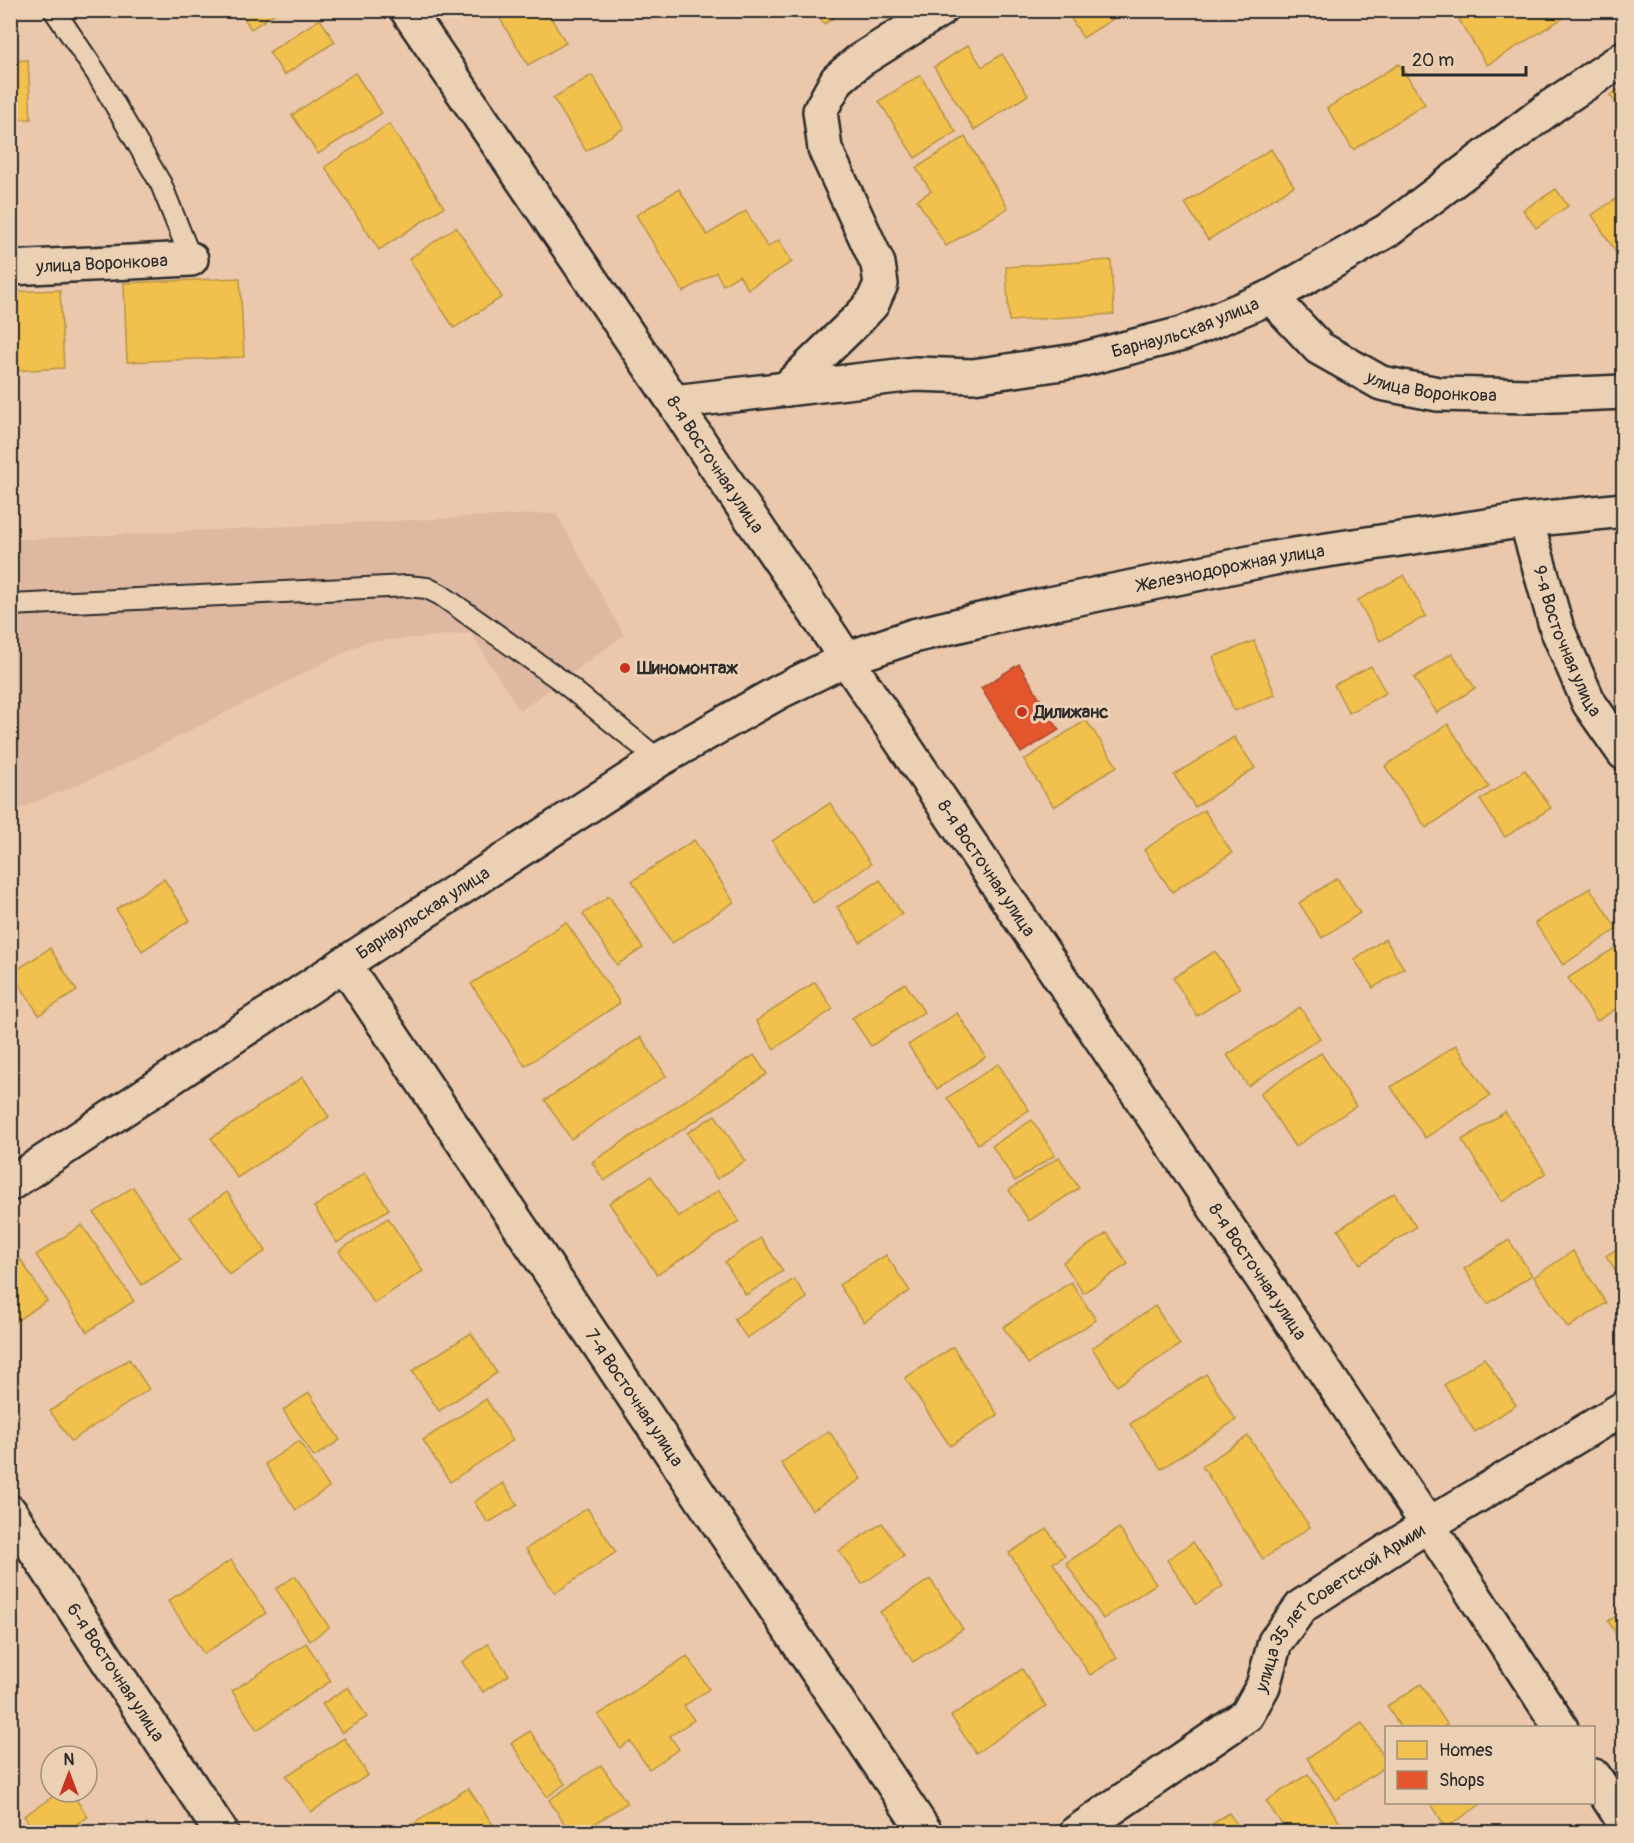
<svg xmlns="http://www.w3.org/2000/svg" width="1634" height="1843" font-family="Pangolin,sans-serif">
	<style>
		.built { fill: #deb8a0 }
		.homes { fill: #f2c14e; stroke: #b69444; stroke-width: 1.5 }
		.shops { fill: #e4572e; stroke: #ac4a2d; stroke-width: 1.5 }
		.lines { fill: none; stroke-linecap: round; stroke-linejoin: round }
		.service-casing { stroke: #2b2b2b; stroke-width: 24 }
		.minor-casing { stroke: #2b2b2b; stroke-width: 38 }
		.tertiary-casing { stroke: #2b2b2b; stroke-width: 38 }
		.secondary-casing { stroke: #2b2b2b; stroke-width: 38 }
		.service { stroke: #ecd0b3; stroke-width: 20 }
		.minor { stroke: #ecd0b3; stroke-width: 33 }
		.tertiary { stroke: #ecd0b3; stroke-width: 33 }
		.secondary { stroke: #ecd0b3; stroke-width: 33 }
		.poi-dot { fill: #c8321e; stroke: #ecd0b3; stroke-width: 2 }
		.labels { text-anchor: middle; stroke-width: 6; stroke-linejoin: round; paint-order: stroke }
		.street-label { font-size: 18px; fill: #2b2b2b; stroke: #ecd0b3 }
		.poi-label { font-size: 18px; font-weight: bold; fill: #2b2b2b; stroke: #ecd0b3; text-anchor: start }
	</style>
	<rect width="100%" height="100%" fill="#ebc7ac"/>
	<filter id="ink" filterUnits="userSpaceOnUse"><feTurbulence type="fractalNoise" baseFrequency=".0167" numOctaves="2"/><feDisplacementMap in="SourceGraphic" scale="12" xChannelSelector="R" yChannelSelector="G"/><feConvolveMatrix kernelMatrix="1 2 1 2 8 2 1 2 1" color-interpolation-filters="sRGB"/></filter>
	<g filter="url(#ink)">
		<polygon class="built" points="556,513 624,635 520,711 471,633 365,642 108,772 11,812 10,540"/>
		<g class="homes">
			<polygon points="239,10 280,10 251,29"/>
			<polygon points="502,10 546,10 566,43 528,65 497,14"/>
			<polygon points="816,10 847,10 824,24"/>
			<polygon points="1066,10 1127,10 1083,38"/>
			<polygon points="1474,10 1558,10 1563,18 1487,65 1459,20"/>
			<polygon points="320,19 335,42 284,75 269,52"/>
			<polygon points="968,45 982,67 1002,54 1028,95 974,130 934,67"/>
			<polygon points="28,60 31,119 10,120 10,61"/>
			<polygon points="1399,64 1425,104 1353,150 1327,108"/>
			<polygon points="355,73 382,113 318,154 292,115"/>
			<polygon points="592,75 624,128 586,151 553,98"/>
			<polygon points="920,75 956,132 915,158 879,101"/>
			<polygon points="1624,86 1624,115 1610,95"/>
			<polygon points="389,124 444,207 379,250 325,167"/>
			<polygon points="965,137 1008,208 946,246 917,200 931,191 916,168"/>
			<polygon points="1271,149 1294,186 1208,240 1185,203"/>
			<polygon points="679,189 707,235 746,211 767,247 779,240 792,262 748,289 739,275 723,285 716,272 683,292 636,215"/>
			<polygon points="1556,189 1568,206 1536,228 1523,210"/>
			<polygon points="1620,196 1624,202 1624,258 1621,260 1592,215"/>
			<polygon points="456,227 502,297 454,328 409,259"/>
			<polygon points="1111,260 1114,314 1009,321 1006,267"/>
			<polygon points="240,278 244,357 127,362 124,283"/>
			<polygon points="60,290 64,368 10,371 10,292"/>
			<polygon points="1404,575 1426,616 1380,641 1358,600"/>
			<polygon points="1254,641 1275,695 1234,711 1213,657"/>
			<polygon points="1452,653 1475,688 1437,713 1414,678"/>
			<polygon points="1371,666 1386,693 1349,713 1334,685"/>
			<polygon points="1086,720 1117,766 1054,807 1024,760"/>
			<polygon points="1448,724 1489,787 1426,828 1385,766"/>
			<polygon points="1234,737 1255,768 1195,807 1174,775"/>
			<polygon points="1525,770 1551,808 1505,837 1480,800"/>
			<polygon points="830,803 871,864 813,903 772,841"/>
			<polygon points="1204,810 1232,853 1172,892 1144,850"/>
			<polygon points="694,840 734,902 672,943 632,881"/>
			<polygon points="1337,878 1360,913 1322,938 1299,903"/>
			<polygon points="164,879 190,920 142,951 116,909"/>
			<polygon points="880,880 902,914 860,942 837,907"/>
			<polygon points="1590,888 1617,929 1563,965 1535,923"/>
			<polygon points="609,896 643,948 617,965 583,914"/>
			<polygon points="566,922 620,1003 525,1066 471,984"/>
			<polygon points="1385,939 1404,968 1373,988 1354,959"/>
			<polygon points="1624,942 1624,1004 1597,1021 1568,978"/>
			<polygon points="50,948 77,991 39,1015 12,973"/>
			<polygon points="1215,951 1240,988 1197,1016 1173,978"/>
			<polygon points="815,982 833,1009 774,1049 756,1021"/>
			<polygon points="905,983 924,1012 871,1046 852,1018"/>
			<polygon points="1300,1007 1320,1038 1248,1086 1227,1055"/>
			<polygon points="957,1013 986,1057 937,1089 908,1045"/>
			<polygon points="641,1037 666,1076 571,1139 545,1100"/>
			<polygon points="1456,1045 1490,1096 1425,1138 1391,1087"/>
			<polygon points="1321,1053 1356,1106 1295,1147 1260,1093"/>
			<polygon points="754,1055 767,1074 604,1181 592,1162"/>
			<polygon points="998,1064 1029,1110 978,1144 947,1098"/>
			<polygon points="303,1077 329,1117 237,1178 211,1138"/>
			<polygon points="1505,1112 1546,1173 1502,1202 1462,1140"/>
			<polygon points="715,1115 745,1161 717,1179 687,1133"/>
			<polygon points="1032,1120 1055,1155 1015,1181 992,1146"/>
			<polygon points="1059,1157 1079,1188 1029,1221 1009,1190"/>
			<polygon points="365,1173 389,1209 337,1243 314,1207"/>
			<polygon points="651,1176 678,1217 719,1190 739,1221 657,1275 609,1203"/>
			<polygon points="133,1187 181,1260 142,1285 94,1213"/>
			<polygon points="227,1192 266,1251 229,1275 190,1217"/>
			<polygon points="1394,1193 1416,1227 1360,1264 1338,1230"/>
			<polygon points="388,1218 423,1271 374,1303 339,1251"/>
			<polygon points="82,1225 134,1301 87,1332 36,1255"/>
			<polygon points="1107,1233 1128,1264 1083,1293 1063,1262"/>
			<polygon points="761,1238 783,1271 746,1295 725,1262"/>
			<polygon points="1509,1240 1532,1275 1488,1304 1464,1269"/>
			<polygon points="1624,1244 1624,1283 1606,1256"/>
			<polygon points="1573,1251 1606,1303 1568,1328 1534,1277"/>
			<polygon points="886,1255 910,1291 864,1322 839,1285"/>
			<polygon points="21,1260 47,1301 10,1325 10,1267"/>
			<polygon points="794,1279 807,1298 747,1338 734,1319"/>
			<polygon points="1071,1282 1096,1320 1028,1364 1003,1327"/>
			<polygon points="1155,1306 1180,1345 1117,1386 1092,1348"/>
			<polygon points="471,1333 497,1373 439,1411 412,1371"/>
			<polygon points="953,1347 998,1415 950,1446 905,1378"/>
			<polygon points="1484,1358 1516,1405 1475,1432 1444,1385"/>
			<polygon points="129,1359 149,1389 71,1441 50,1411"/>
			<polygon points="1206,1374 1236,1420 1161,1469 1130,1424"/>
			<polygon points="309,1393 340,1440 314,1457 283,1410"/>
			<polygon points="486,1399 513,1440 450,1482 423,1440"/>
			<polygon points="829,1431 861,1479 812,1510 781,1463"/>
			<polygon points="1248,1436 1310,1527 1263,1559 1202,1466"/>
			<polygon points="299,1441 329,1487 296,1510 265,1464"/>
			<polygon points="503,1483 518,1505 488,1523 474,1502"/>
			<polygon points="587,1508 616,1552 555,1593 526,1549"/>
			<polygon points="882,1523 904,1556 862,1584 839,1551"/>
			<polygon points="1119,1528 1156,1584 1103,1619 1066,1563"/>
			<polygon points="1047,1529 1065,1556 1053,1563 1117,1658 1090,1675 1009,1553"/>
			<polygon points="1193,1542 1223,1586 1196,1604 1167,1560"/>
			<polygon points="231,1560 266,1613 204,1654 168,1601"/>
			<polygon points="295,1576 329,1627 310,1641 276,1589"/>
			<polygon points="930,1579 963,1629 913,1662 880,1612"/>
			<polygon points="1624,1611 1624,1646 1608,1621"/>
			<polygon points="306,1643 331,1681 257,1730 232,1691"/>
			<polygon points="488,1644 509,1675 483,1692 462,1662"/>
			<polygon points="687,1656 709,1689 684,1706 694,1720 670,1736 679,1749 649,1769 630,1741 620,1748 598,1715"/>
			<polygon points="1022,1669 1046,1706 976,1753 951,1716"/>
			<polygon points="1421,1684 1447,1724 1442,1728 1401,1728 1387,1706"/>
			<polygon points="348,1687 367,1717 342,1733 322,1704"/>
			<polygon points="1362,1723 1386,1760 1386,1766 1335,1800 1307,1758"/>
			<polygon points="530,1731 565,1784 547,1797 511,1743"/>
			<polygon points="344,1738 368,1775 311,1812 286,1776"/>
			<polygon points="601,1765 627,1803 582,1832 570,1832 549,1800"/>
			<polygon points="1308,1774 1346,1832 1287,1832 1266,1801"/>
			<polygon points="468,1788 498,1832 401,1832"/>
			<polygon points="60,1792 71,1792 88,1817 64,1832 35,1832 24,1816"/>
			<polygon points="1430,1802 1484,1802 1446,1828"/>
			<polygon points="1229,1813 1242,1832 1200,1832"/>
		</g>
		<polygon class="shops" points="1019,664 1059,730 1021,753 981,688"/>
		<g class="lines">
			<g class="service-casing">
				<g id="service">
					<polyline points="54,10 97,74 161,184 191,259"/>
					<polyline points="10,605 407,586 427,588 441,595 559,679 659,760"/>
				</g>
			</g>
			<g class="minor-casing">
				<g id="minor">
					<path id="s1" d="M10,268L191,259"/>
					<path id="s2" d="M1271,297L1319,348L1381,383L1438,394L1531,396L1624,392"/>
					<polyline points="786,389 857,320 872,304 881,284 878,264 825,149 820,111 837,80 859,61 940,10"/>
					<path id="s3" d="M674,402L915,374L973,376L1076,361L1182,334L1271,297L1388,230L1552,106L1624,58"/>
					<path id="s4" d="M1526,520L1557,629L1589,703L1624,753"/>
					<path id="s5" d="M344,964L925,1832"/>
					<path id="s6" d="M10,1512L221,1832"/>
					<path id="s7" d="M1077,1832L1247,1715L1263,1686L1275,1642L1302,1606L1428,1525L1624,1408"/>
				</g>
			</g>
			<g class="tertiary-casing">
				<g id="tertiary">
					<path id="s8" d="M846,659L1428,1525L1561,1728"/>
					<polyline points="1594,1776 1624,1822"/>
				</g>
			</g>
			<g class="secondary-casing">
				<g id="secondary">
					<path id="s9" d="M407,10L674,402C729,490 790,572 846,659"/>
					<path id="s10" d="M10,1184L344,964L659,760L779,692L846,659L913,636L1035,607L1274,558L1526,520L1624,510"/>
				</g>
			</g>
			<use href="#service" class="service"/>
			<use href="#minor" class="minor"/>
			<use href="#tertiary" class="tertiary"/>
			<use href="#secondary" class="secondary"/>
		</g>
	</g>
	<g class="poi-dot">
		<circle cx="625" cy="668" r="6"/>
		<circle cx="1022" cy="712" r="6"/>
	</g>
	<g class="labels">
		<g class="street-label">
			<text dy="6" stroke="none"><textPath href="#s1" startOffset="92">улица Воронкова</textPath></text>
			<text dy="6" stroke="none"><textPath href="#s3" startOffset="519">Барнаульская улица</textPath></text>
			<text dy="6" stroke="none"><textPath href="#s2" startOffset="192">улица Воронкова</textPath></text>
			<text dy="6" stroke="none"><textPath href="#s9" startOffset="549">8-я Восточная улица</textPath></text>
			<text dy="6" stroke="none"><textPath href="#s10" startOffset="1384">Железнодорожная улица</textPath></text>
			<text dy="6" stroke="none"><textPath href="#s4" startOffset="128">9-я Восточная улица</textPath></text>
			<text dy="6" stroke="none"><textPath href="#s8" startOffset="252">8-я Восточная улица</textPath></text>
			<text dy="6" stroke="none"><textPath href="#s10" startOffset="494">Барнаульская улица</textPath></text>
			<text dy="6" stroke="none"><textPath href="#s8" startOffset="738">8-я Восточная улица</textPath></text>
			<text dy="6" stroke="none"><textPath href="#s5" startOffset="522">7-я Восточная улица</textPath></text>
			<text dy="6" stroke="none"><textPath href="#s7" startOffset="354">улица 35 лет Советской Армии</textPath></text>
			<text dy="6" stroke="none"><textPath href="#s6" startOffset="192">6-я Восточная улица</textPath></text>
		</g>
		<g class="poi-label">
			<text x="637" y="674">Шиномонтаж</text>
			<text x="1034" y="718">Дилижанс</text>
		</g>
	</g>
	<rect width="1634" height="1843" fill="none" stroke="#ecd0b3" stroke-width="36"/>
	<rect x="18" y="18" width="1598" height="1807" fill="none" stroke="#2b2b2b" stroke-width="2" filter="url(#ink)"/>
	<rect x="1385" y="1726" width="210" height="78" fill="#ecd0b3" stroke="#9f8e7d" stroke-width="1.5"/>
	<rect x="1397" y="1741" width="30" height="18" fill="#f2c14e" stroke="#9f8e7d" stroke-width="1.5"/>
	<text x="1439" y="1756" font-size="18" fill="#2b2b2b">Homes</text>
	<rect x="1397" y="1771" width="30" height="18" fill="#e4572e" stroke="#9f8e7d" stroke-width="1.5"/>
	<text x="1439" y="1786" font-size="18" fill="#2b2b2b">Shops</text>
	<g transform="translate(69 1774)"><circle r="28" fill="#ecd0b3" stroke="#9f8e7d" stroke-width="1.5"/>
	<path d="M0-4.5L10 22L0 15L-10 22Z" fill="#c8321e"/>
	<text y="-9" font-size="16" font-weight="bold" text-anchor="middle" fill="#2b2b2b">N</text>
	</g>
	<path d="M1403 66v9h123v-9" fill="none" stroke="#2b2b2b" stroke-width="3"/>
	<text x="1412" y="66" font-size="18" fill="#2b2b2b" stroke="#ecd0b3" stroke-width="4.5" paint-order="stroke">20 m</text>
</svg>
